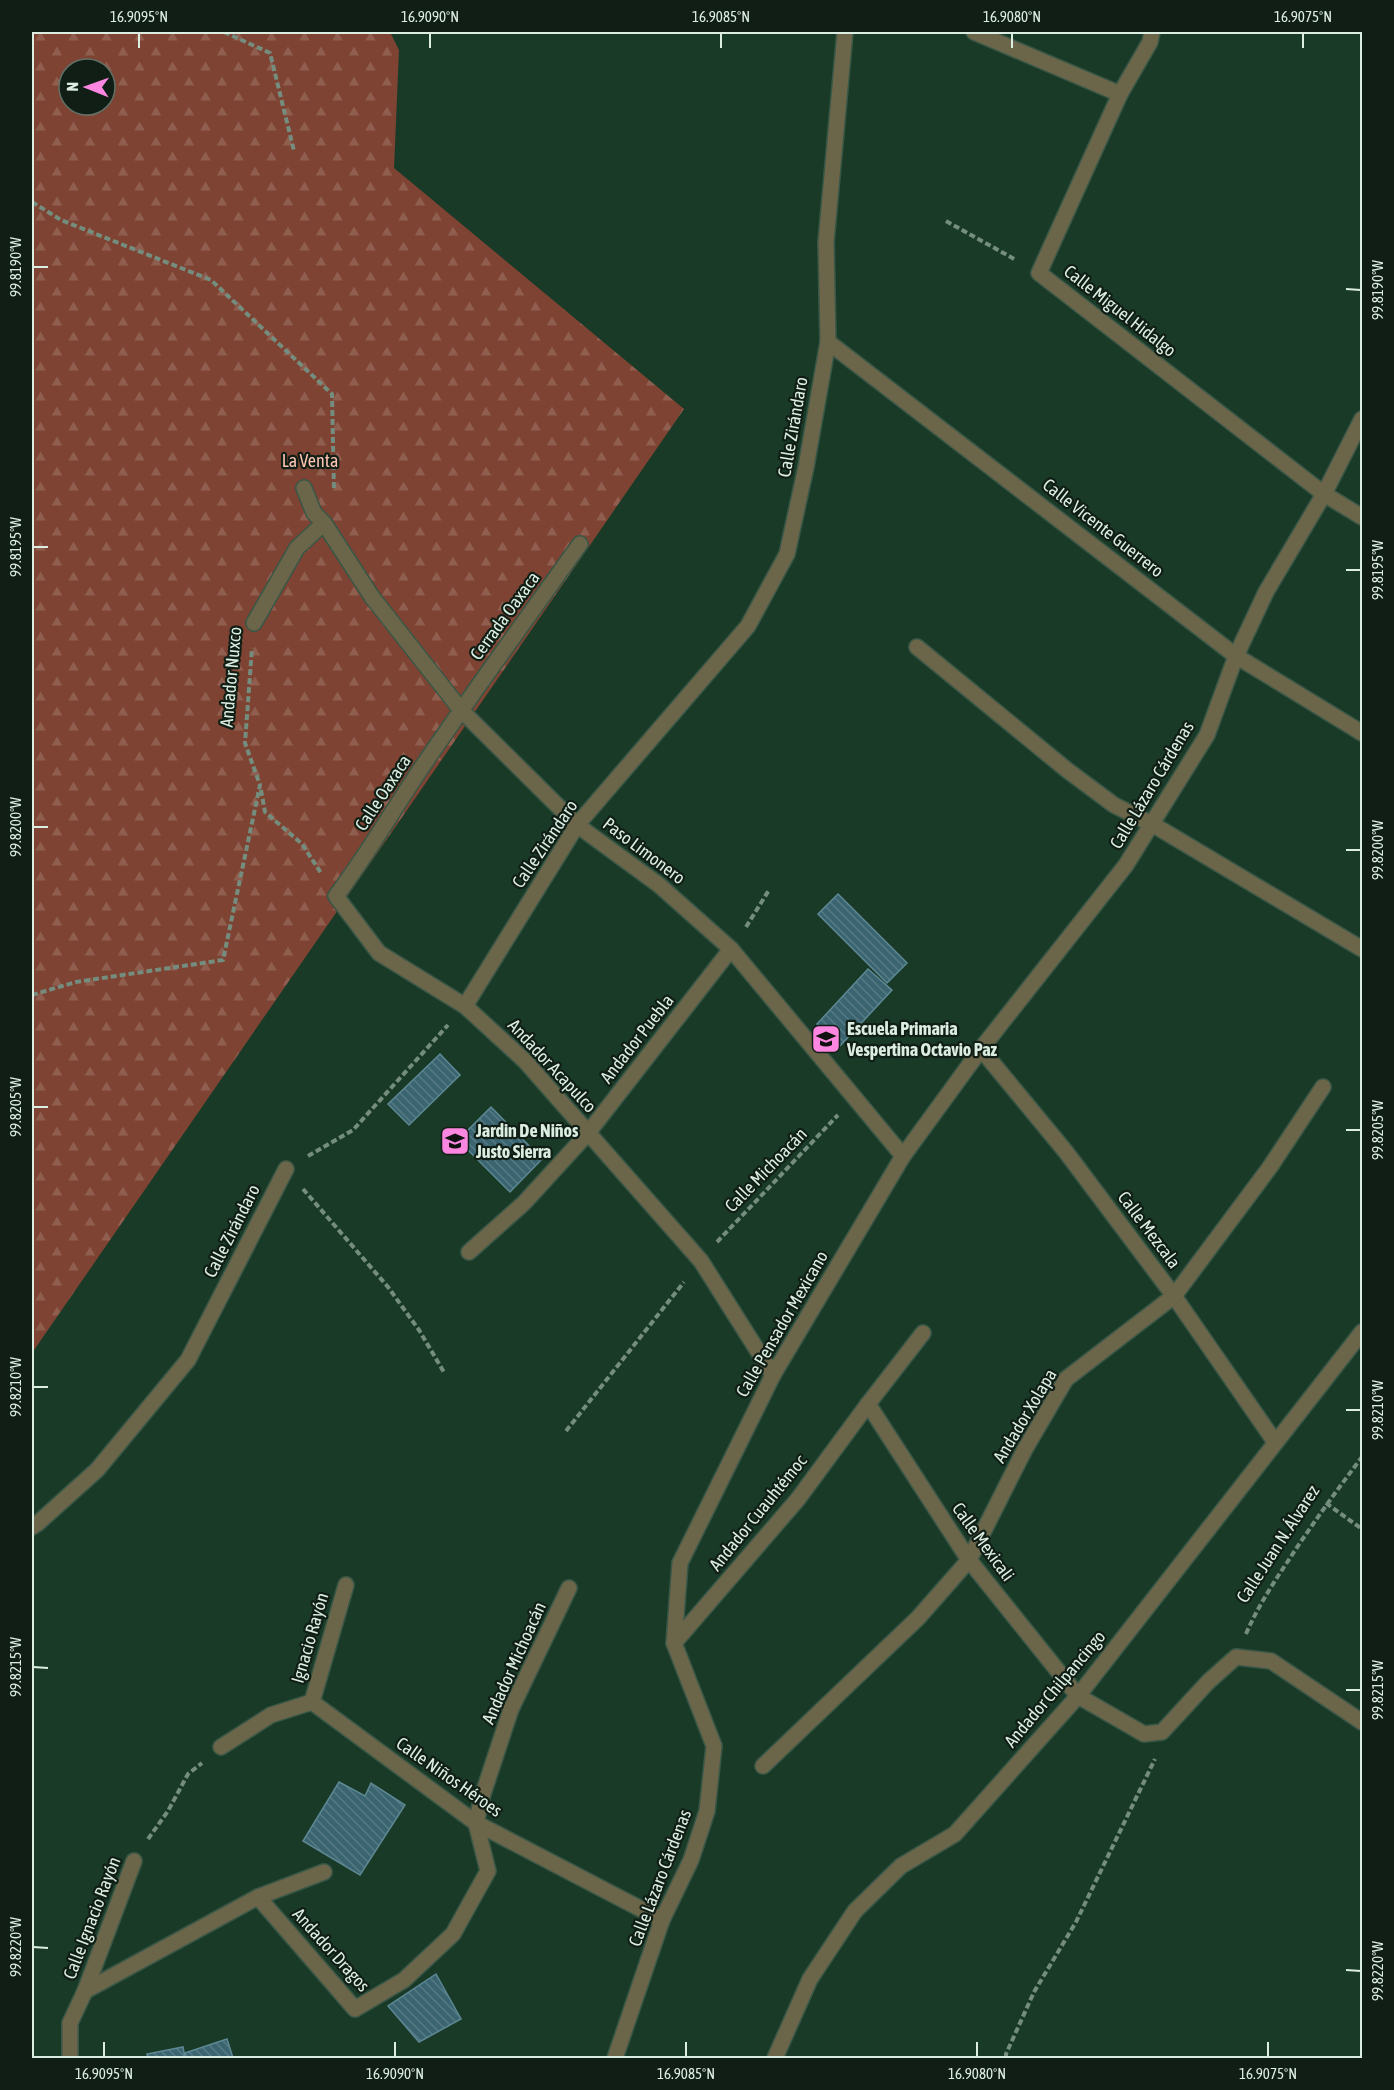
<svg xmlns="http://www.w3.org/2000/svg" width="1394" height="2090" font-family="'Asap Condensed',sans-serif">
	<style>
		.forest { fill: url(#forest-firs); fill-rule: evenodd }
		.building { fill: url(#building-back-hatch); stroke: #5d8894; stroke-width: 1.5 }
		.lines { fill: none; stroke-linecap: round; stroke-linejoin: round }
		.minor-casing { stroke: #395746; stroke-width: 18 }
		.path { stroke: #748d7e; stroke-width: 4; stroke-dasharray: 6 3; stroke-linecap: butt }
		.minor { stroke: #6b654a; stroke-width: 15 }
		.ticks { fill: none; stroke: #dceee2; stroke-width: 2 }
		.labels { text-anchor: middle; stroke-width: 4.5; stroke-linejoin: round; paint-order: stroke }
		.street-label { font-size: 18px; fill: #dceee2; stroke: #101e15 }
		.park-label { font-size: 18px; fill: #fec4b2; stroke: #101e15 }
		.poi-label { font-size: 18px; font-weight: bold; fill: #dceee2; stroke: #101e15; text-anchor: start }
		.neatline { fill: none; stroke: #dceee2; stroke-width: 2 }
		.ticks-label { font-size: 15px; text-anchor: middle; fill: #dceee2 }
	</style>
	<defs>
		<pattern id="forest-firs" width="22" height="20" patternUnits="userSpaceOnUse" patternTransform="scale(1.5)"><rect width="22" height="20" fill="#7e4332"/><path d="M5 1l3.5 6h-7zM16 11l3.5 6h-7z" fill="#905e4f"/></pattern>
		<pattern id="building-back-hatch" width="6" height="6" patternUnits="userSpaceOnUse" patternTransform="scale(1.5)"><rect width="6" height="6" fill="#396470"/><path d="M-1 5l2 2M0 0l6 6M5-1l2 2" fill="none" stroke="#557a84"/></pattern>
	</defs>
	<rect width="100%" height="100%" fill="#1a3a28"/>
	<path class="forest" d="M32,32H390L399,50L394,168L684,409L32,1353ZM69,69H105V105H69Z"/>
	<g class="building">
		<polygon points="838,894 907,963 887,983 818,914"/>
		<polygon points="868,969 892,990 840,1046 817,1024"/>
		<polygon points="440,1054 460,1075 409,1125 388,1104"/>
		<polygon points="491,1107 542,1159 510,1192 458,1140"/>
		<polygon points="339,1782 365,1796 371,1783 405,1805 360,1875 303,1841"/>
		<polygon points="436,1974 461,2019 419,2042 388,2006"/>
		<polygon points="227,2039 233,2058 187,2058 185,2053"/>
		<polygon points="183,2047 185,2058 148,2058 147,2054"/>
	</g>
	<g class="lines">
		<g class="minor-casing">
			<g id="minor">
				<polyline points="974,32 1120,94"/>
				<polyline points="1152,32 1150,42 1120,94 1039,273 1324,494 1362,517"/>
				<polyline points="828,342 1236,656 1362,733"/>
				<polyline points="304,488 314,513 324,523 372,597 461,710 577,825 659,885 731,949 903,1156"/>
				<path d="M580,544C527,618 473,692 422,767C393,810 367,855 336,896L379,953L465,1006L525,1061L701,1261L773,1375"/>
				<polyline points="254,623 297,548 324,523"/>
				<polyline points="917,647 1067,770 1114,805 1152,824 1362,949"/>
				<polyline points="465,1006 577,825 748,626 787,554 806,467 828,342 826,242 845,32"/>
				<polyline points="981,1049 1066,1152 1174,1296 1275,1442"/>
				<polyline points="469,1252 524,1203 588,1133 731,949"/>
				<polyline points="868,1404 969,1560 1078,1696 1144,1734 1162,1732 1208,1682 1236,1657 1271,1661 1362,1722"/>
				<polyline points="32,1527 38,1523 97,1470 188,1360 286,1169"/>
				<polyline points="674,1643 798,1499 868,1404 923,1333"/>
				<polyline points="312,1702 346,1585"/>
				<polyline points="221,1747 271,1715 312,1702 476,1823 662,1920"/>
				<polyline points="763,1766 918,1618 969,1560 1025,1449 1066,1379 1174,1296 1270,1167 1323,1087"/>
				<polyline points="258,1897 355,2009 404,1980 453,1934 488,1871 476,1823 482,1797 511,1709 569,1588"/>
				<polyline points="85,1991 258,1897 324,1872"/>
				<polyline points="70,2058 70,2023 85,1991 134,1861"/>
				<polyline points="615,2058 662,1920 691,1860 707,1811 714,1746 674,1643 680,1563 773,1375 903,1156 981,1049 1126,865 1207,735 1236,656 1266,592 1324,494 1362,419"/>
				<polyline points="775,2058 810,1979 855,1911 901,1866 955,1834 1078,1696 1362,1332"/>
			</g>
		</g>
		<g class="path">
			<polyline points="224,32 270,53 294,151"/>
			<polyline points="32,202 61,220 211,280 332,394 334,491"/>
			<polyline points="946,221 1016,260"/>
			<polyline points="261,790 265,812 302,844 321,873"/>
			<polyline points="746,927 769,890"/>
			<polyline points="32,995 76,982 223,960 260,785 245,743 252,648"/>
			<polyline points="308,1156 353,1130 448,1025"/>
			<polyline points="303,1189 388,1287 419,1330 445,1374"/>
			<polyline points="717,1242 838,1115"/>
			<polyline points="566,1431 684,1282"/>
			<polyline points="1326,1503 1362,1529"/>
			<path d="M1246,1634C1258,1606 1274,1582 1290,1558C1313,1523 1337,1490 1362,1457"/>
			<polyline points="148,1839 168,1811 188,1774 202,1763"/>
			<polyline points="1006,2058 1006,2054 1034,1992 1076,1922 1155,1759"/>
		</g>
		<use href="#minor" class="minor"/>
	</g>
	<path class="ticks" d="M139,48V33M430,48V33M721,48V33M1012,48V33M1303,48V33M33,267H48M1346,289L1361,290M33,547H48M1346,570H1361M33,827H48M1346,850H1361M33,1107H48M1346,1130H1361M33,1387H48M1346,1410H1361M33,1667L48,1668M1346,1690H1361M33,1947L48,1948M1346,1970L1361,1971M104,2057V2042M395,2057V2042M686,2057V2042M977,2057V2042M1268,2057V2042"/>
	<defs>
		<g id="school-square" transform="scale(1.5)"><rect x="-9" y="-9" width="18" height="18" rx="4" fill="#fd86e1" stroke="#101e15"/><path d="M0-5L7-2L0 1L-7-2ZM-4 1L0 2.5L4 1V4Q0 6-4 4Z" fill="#111"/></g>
	</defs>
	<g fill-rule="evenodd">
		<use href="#school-square" x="826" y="1039"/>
		<use href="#school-square" x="455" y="1141"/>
	</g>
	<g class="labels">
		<g class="street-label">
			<text transform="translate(1120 311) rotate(38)" y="6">Calle Miguel Hidalgo</text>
			<text transform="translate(793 427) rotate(-80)" y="6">Calle Zirándaro</text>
			<text transform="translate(1103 528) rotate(38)" y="6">Calle Vicente Guerrero</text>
			<text transform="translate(505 616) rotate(-54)" y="6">Cerrada Oaxaca</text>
			<text transform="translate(231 677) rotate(-85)" y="6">Andador Nuxco</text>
			<text transform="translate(1152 785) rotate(-59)" y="6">Calle Lázaro Cárdenas</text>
			<text transform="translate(383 793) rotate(-57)" y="6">Calle Oaxaca</text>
			<text transform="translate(545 844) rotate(-56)" y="6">Calle Zirándaro</text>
			<text transform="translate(644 851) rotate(37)" y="6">Paso Limonero</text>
			<text transform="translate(637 1039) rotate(-52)" y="6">Andador Puebla</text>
			<text transform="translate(552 1066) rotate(47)" y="6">Andador Acapulco</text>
			<text transform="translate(766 1170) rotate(-46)" y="6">Calle Michoacán</text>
			<text transform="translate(1149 1230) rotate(53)" y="6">Calle Mezcala</text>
			<text transform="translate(232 1231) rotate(-63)" y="6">Calle Zirándaro</text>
			<text transform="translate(782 1324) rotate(-60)" y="6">Calle Pensador Mexicano</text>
			<text transform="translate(1025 1416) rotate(-59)" y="6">Andador Xolapa</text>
			<text transform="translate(758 1513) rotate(-51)" y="6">Andador Cuauhtémoc</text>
			<text transform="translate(983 1542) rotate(54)" y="6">Calle Mexicali</text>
			<text transform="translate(1278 1544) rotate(-57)" y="6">Calle Juan N. Álvarez</text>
			<text transform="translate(310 1638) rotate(-74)" y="6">Ignacio Rayón</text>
			<text transform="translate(514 1663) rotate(-66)" y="6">Andador Michoacán</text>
			<text transform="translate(1055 1689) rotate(-50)" y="6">Andador Chilpancingo</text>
			<text transform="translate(449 1777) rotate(35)" y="6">Calle Niños Héroes</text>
			<text transform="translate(660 1878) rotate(-69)" y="6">Calle Lázaro Cárdenas</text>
			<text transform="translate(92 1918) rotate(-69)" y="6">Calle Ignacio Rayón</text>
			<text transform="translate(331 1950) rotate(48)" y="6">Andador Dragos</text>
		</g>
		<g class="park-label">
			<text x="310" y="467">La Venta</text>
		</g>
		<g class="poi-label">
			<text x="847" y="1035">Escuela Primaria<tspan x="847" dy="21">Vespertina Octavio Paz</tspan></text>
			<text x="476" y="1137">Jardin De Niños<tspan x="476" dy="21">Justo Sierra</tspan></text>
		</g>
	</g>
	<rect width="1394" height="2090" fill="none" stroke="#101e15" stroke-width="66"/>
	<g transform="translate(87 87) rotate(271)"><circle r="28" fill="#101e15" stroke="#627167" stroke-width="1.5"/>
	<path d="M0-4.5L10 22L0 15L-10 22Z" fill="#fd86e1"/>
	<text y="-9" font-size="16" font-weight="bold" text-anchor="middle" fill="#dceee2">N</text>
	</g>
	<rect x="33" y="33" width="1328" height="2024" class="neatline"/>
	<g class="ticks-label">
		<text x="139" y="22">16.9095°N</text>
		<text x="430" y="22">16.9090°N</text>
		<text x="721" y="22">16.9085°N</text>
		<text x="1012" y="22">16.9080°N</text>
		<text x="1303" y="22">16.9075°N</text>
		<text transform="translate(16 267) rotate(-90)" y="5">99.8190°W</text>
		<text transform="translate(1378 290) rotate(-90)" y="5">99.8190°W</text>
		<text transform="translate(16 547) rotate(-90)" y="5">99.8195°W</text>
		<text transform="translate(1378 570) rotate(-90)" y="5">99.8195°W</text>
		<text transform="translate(16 827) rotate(-90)" y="5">99.8200°W</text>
		<text transform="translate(1378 850) rotate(-90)" y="5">99.8200°W</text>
		<text transform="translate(16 1107) rotate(-90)" y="5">99.8205°W</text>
		<text transform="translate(1378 1130) rotate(-90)" y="5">99.8205°W</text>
		<text transform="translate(16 1387) rotate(-90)" y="5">99.8210°W</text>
		<text transform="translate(1378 1410) rotate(-90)" y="5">99.8210°W</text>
		<text transform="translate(16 1667) rotate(-90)" y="5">99.8215°W</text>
		<text transform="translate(1378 1690) rotate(-90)" y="5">99.8215°W</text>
		<text transform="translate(16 1947) rotate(-90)" y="5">99.8220°W</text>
		<text transform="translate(1378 1971) rotate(-90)" y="5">99.8220°W</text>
		<text x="104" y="2079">16.9095°N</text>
		<text x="395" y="2079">16.9090°N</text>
		<text x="686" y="2079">16.9085°N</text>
		<text x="977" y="2079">16.9080°N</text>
		<text x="1268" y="2079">16.9075°N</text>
	</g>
</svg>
